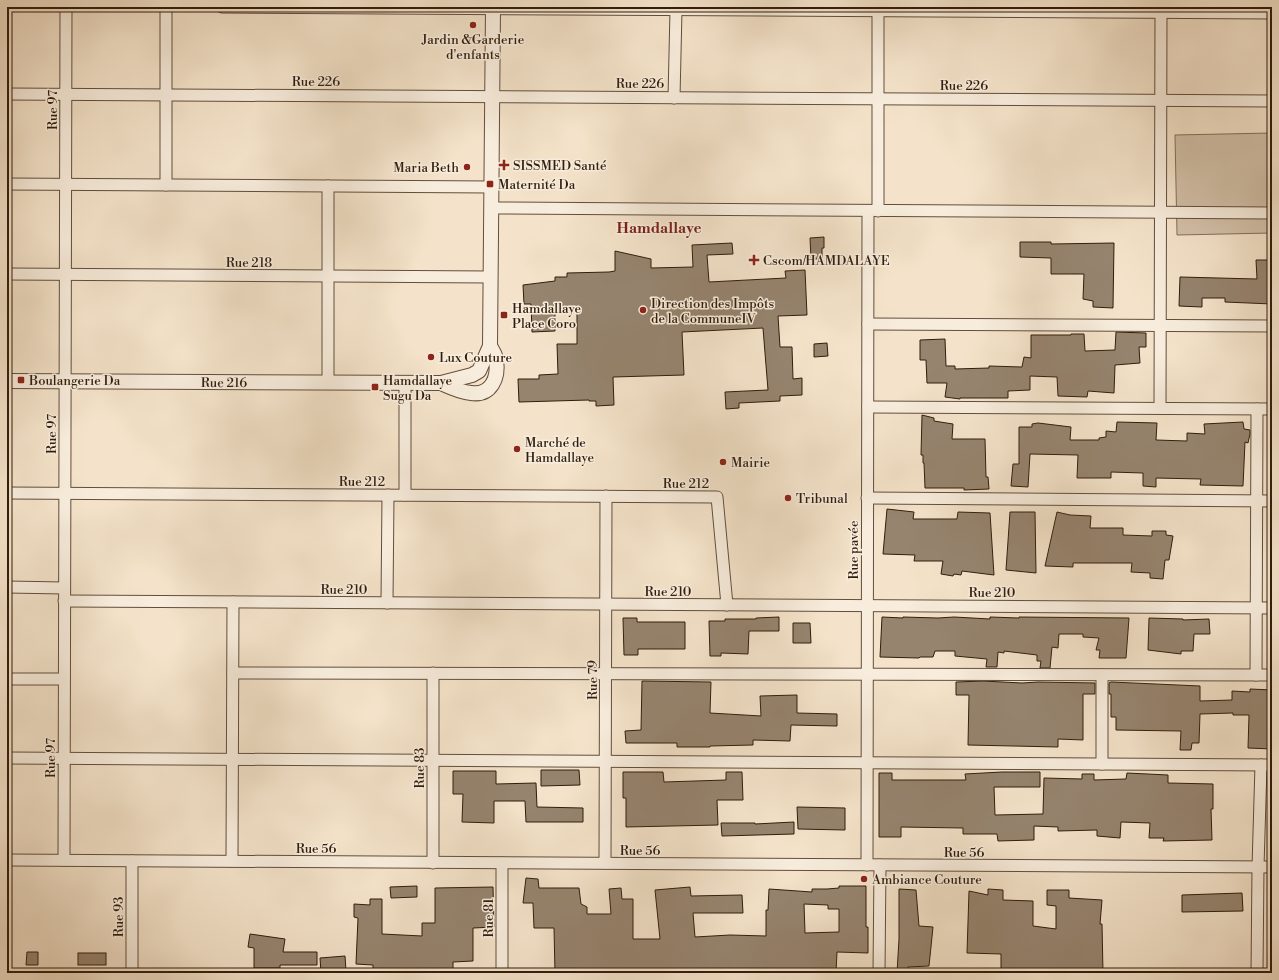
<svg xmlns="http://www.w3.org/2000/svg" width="1279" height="980" font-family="'Libre Bodoni',serif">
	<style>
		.green { fill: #d3c1aa; stroke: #826f5c }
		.building { fill: #96846f; stroke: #311d0d; fill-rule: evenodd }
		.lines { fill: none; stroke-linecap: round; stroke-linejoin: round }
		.minor-casing { stroke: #624e3c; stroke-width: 13 }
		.tertiary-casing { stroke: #624e3c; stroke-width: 16 }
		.minor { stroke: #f8eddd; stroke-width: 11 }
		.tertiary { stroke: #f8eddd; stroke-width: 14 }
		.poi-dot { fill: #8f2418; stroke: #f8eddd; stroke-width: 1.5 }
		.labels { text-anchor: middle; stroke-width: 3; stroke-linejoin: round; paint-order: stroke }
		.poi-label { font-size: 13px; fill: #311d0d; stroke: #f8eddd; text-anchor: start }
		.street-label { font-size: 13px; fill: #311d0d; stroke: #f8eddd }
		.quarter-label { font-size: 15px; font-weight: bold; fill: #7a1f14; stroke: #f8eddd }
	</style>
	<rect width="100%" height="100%" fill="#f4e3ca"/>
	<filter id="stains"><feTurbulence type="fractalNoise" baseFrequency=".005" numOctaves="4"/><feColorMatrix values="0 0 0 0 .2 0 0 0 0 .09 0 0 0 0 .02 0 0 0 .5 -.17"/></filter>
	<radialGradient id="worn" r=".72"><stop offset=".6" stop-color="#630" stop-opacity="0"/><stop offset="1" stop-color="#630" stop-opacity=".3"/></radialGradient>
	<polygon class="green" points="1272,133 1272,233 1177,235 1175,135"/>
	<g class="building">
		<polygon points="824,237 824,248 822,248 822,259 811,259 810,238"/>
		<polygon points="1020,242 1051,242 1051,244 1114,243 1113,308 1093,307 1093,301 1083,299 1084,274 1051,274 1051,258 1020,257"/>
		<polygon points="732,243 733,254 707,255 709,282 786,278 785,271 805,270 807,315 778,316 780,347 792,347 793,379 802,378 802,395 780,396 780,401 739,403 739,408 726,409 725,392 768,390 763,328 682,332 684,375 613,377 614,405 596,406 596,401 589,401 589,400 519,402 518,379 539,379 539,375 558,374 557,344 577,344 577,311 555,311 555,331 532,332 531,304 524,304 523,285 555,281 555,277 567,277 567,273 609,272 615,271 615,251 651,259 651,268 693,267 692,245"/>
		<polygon points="1256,260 1272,260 1272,304 1225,302 1225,298 1202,298 1202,307 1179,306 1180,277 1257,279"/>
		<polygon points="1116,332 1146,333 1146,347 1139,347 1140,363 1115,365 1114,393 1088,391 1087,397 1058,396 1057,377 1030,376 1030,390 1008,391 1008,398 960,398 960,399 945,397 947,383 927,383 926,360 920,360 920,340 945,339 946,366 955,366 955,369 989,368 989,366 1022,367 1024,357 1031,358 1031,335 1071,335 1071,334 1084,334 1085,351 1115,350"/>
		<polygon points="827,343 828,356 814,357 814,344"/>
		<polygon points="922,415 934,418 934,421 953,424 952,439 985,439 986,477 988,477 989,489 964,490 964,488 925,488 924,463 923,463 923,455 921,455"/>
		<polygon points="1117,422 1157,423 1156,440 1187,441 1187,433 1205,434 1204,424 1243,422 1244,429 1250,430 1250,434 1248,443 1245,442 1243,486 1200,485 1201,479 1156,478 1156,487 1143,486 1143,473 1111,472 1111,478 1077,478 1078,455 1030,454 1028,487 1011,486 1013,464 1019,464 1019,427 1032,427 1032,424 1038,423 1071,427 1070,440 1099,440 1099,438 1106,437 1106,431 1116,432"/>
		<polygon points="887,509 914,512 913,519 957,519 958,512 990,513 994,575 962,571 961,575 954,574 953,576 941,574 943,561 914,561 915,555 883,554"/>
		<polygon points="1010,512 1035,512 1036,573 1006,570"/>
		<polygon points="1057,512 1070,515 1091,516 1090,528 1123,528 1123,535 1152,536 1152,531 1166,531 1166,535 1173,536 1169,560 1165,560 1163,579 1150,578 1150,573 1131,572 1132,563 1073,563 1073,567 1045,566"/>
		<polygon points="779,617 779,631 749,631 748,654 721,653 721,656 710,656 709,621 725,621 725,619 756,619 756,618"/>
		<polygon points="882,617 903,618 903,617 938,618 954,617 990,619 990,617 1019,618 1019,617 1129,618 1126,658 1099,658 1100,650 1096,650 1099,638 1083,637 1083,634 1059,634 1058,648 1052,647 1050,668 1040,668 1041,661 1037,661 1037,655 1004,651 1004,653 998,652 997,667 986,667 987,659 955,656 955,651 935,651 933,657 920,657 919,658 880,657"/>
		<polygon points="623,618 637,618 637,622 685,622 685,649 638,649 638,655 624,655"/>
		<polygon points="1149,618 1183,619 1183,620 1209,619 1210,634 1194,634 1193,651 1181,651 1181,654 1148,650"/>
		<polygon points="793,623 810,623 811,643 793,643"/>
		<polygon points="642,681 711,682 710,713 761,716 760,696 797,695 797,713 837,714 837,726 791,725 790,741 753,740 753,745 710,746 710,747 677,747 677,743 626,743 625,731 641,730"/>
		<polygon points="983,681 1022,683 1038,682 1095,683 1095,694 1083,694 1083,740 1058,739 1058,747 968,745 969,695 956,695 956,682"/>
		<polygon points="1111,682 1200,686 1200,701 1232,700 1232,691 1250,692 1250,689 1272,690 1272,749 1248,748 1249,715 1233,715 1233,713 1200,714 1199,743 1192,743 1191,750 1180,750 1181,731 1116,730 1116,717 1111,717 1111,694 1109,694 1109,683"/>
		<polygon points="541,770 579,770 580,785 541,786"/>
		<polygon points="453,771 496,771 496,784 536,783 537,807 583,808 583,822 526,822 525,801 494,801 494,823 462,822 463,794 453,794"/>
		<polygon points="623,772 663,772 664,782 726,780 726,772 742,772 743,800 717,800 718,825 626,827 626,798 623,798"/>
		<polygon points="1002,772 1040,772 1040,787 994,787 995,815 1043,814 1044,778 1082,779 1082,774 1094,774 1094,780 1126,779 1127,773 1168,775 1168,783 1213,784 1213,809 1211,809 1212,840 1163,841 1164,838 1149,838 1150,823 1121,822 1120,838 1097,836 1097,830 1058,831 1058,827 1034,826 1034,840 998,841 997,834 963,834 963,828 901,827 901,837 879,837 879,773 892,773 892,780 966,780 965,774"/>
		<polygon points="797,807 845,808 845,830 798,829"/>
		<polygon points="794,822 794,834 722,836 721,823 755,823 755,824"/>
		<path d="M526,878L538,879L539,888H579L581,904L587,907V914H611L609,889L621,888L622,899H633V939H660L655,890L690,887L691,896L742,895L743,913H693L695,937L730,935L766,936V910H768L769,889L812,892V889H827L839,888V886H866V927H868V953L837,952L836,972L797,970L796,973H763V971L726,970L725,973H643V972L555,973L554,928H534L533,903H523ZM804,904L828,905V909H839V932L805,933Z"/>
		<polygon points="417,886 417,897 391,898 390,887"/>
		<polygon points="493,887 494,927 473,928 473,961 453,962 453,973 418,971 418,973 373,973 373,965 356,964 358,918 354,917 354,904 370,905 370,899 382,899 382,934 422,936 422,923 435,923 435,888"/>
		<polygon points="899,889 916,890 919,926 933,927 929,966 908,967 908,973 897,973 899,939"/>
		<polygon points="988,889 1003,890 1003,900 1033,901 1033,926 1056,929 1056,906 1047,905 1047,890 1069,890 1069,898 1102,900 1100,924 1102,924 1103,973 1060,973 1060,970 1034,969 1034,973 1001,973 1001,954 967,953 969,891 988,895"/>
		<polygon points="1242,893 1243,911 1182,912 1182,895"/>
		<polygon points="250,934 285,939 283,952 317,952 317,965 280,965 280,968 254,968 254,948 248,947"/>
		<polygon points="27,952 38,952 38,965 26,965"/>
		<rect x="78" y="953" width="28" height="12"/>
		<polygon points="345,956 346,971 321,972 320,958"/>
	</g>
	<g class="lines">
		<g class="minor-casing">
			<g id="minor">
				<polyline points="222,7 1272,13"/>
				<polyline points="7,94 1272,101"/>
				<polyline points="674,98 676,10 678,7"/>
				<polyline points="7,184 491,187"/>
				<polyline points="166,185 166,7"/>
				<polyline points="491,208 1272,213"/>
				<polyline points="878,211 878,11"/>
				<polyline points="7,274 490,277"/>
				<polyline points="868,324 1272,326"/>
				<polyline points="328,382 328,186"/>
				<polyline points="868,407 1272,409"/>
				<polyline points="1160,408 1161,12"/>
				<polyline points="7,493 717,497 727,605"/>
				<polyline points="405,495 405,383"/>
				<polyline points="867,498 1272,501"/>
				<polyline points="7,587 64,588"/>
				<polyline points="64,601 1272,608"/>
				<polyline points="387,603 388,495"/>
				<polyline points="233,673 1272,675"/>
				<polyline points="1256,675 1257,409"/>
				<polyline points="7,679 64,679"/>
				<polyline points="7,758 1272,765"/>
				<polyline points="1102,764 1102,675"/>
				<polyline points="7,860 1272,867"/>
				<polyline points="64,860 66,7"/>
				<polyline points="232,861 233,602"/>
				<polyline points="433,863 433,673"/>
				<polyline points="605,863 606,496"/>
				<polyline points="867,865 868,211"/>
				<polyline points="132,973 132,861"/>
				<polyline points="502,973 502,863"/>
				<polyline points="879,973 880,865"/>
				<polyline points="1257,973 1258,867 1261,765"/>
			</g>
		</g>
		<g class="tertiary-casing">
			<g id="tertiary">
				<path id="s1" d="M7,381L441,383L472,375L479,371L490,346L493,7"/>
				<path d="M441,383C450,387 460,392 471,393C491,396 499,378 496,360C496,355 492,350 490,346"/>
			</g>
		</g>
		<use href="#minor" class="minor"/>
		<use href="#tertiary" class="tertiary"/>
	</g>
	<g class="poi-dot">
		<circle cx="473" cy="25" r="4"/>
		<path d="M502 159h4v4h4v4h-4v4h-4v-4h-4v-4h4z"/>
		<circle cx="467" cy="167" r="4"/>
		<rect x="486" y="180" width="8" height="8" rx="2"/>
		<path d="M752 254h4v4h4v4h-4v4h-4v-4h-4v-4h4z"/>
		<circle cx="643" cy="310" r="4"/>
		<rect x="500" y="311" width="8" height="8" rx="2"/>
		<circle cx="431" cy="357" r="4"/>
		<rect x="17" y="376" width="8" height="8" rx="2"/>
		<rect x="371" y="383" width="8" height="8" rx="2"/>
		<circle cx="517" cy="449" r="4"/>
		<circle cx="723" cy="462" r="4"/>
		<circle cx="788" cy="498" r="4"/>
		<circle cx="864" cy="879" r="4"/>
	</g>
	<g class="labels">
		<g class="poi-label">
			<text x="473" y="44" text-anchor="middle">Jardin &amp;Garderie<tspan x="473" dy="15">d'enfants</tspan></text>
			<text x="513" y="170">SISSMED Santé</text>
			<text x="459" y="172" text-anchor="end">Maria Beth</text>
			<text x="498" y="189">Maternité Da</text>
			<text x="763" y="265">Cscom/HAMDALAYE</text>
			<text x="651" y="308">Direction des Impôts<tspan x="651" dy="15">de la CommuneIV</tspan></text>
			<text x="512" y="313">Hamdallaye<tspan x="512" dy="15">Place Coro</tspan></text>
			<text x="439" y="362">Lux Couture</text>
			<text x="29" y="385">Boulangerie Da</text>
			<text x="383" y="385">Hamdallaye<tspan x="383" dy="15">Sugu Da</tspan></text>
			<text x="525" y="447">Marché de<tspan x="525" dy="15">Hamdallaye</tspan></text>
			<text x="731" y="467">Mairie</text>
			<text x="796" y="503">Tribunal</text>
			<text x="872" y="884">Ambiance Couture</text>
		</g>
		<g class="street-label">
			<text x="316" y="86">Rue 226</text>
			<text x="640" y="88">Rue 226</text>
			<text x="964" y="90">Rue 226</text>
			<text transform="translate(52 110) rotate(-90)" y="5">Rue 97</text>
			<text x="249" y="267">Rue 218</text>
			<text dy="5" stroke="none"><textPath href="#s1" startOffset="217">Rue 216</textPath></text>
			<text transform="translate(51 434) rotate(-90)" y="5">Rue 97</text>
			<text x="362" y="486">Rue 212</text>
			<text x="686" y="488">Rue 212</text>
			<text transform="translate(853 550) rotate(-90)" y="5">Rue pavée</text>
			<text x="344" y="594">Rue 210</text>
			<text x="668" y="596">Rue 210</text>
			<text x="992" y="597">Rue 210</text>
			<text transform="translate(592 680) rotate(-90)" y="5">Rue 79</text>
			<text transform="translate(50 758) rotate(-90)" y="5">Rue 97</text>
			<text transform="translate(419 768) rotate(-90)" y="5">Rue 83</text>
			<text x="316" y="853">Rue 56</text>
			<text x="640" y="855">Rue 56</text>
			<text x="964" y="857">Rue 56</text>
			<text transform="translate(118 917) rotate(-90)" y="5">Rue 93</text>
			<text transform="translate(488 918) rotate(-90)" y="5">Rue 81</text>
		</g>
		<g class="quarter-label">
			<text x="659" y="233">Hamdallaye</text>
		</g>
	</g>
	<rect width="1279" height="980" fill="none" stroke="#f4e3ca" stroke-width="24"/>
	<rect x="8" y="8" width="1263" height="964" fill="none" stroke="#311d0d" stroke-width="2"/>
	<rect x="12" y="12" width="1255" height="956" fill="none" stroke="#311d0d"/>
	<rect width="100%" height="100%" filter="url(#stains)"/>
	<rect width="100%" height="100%" fill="url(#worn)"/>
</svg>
